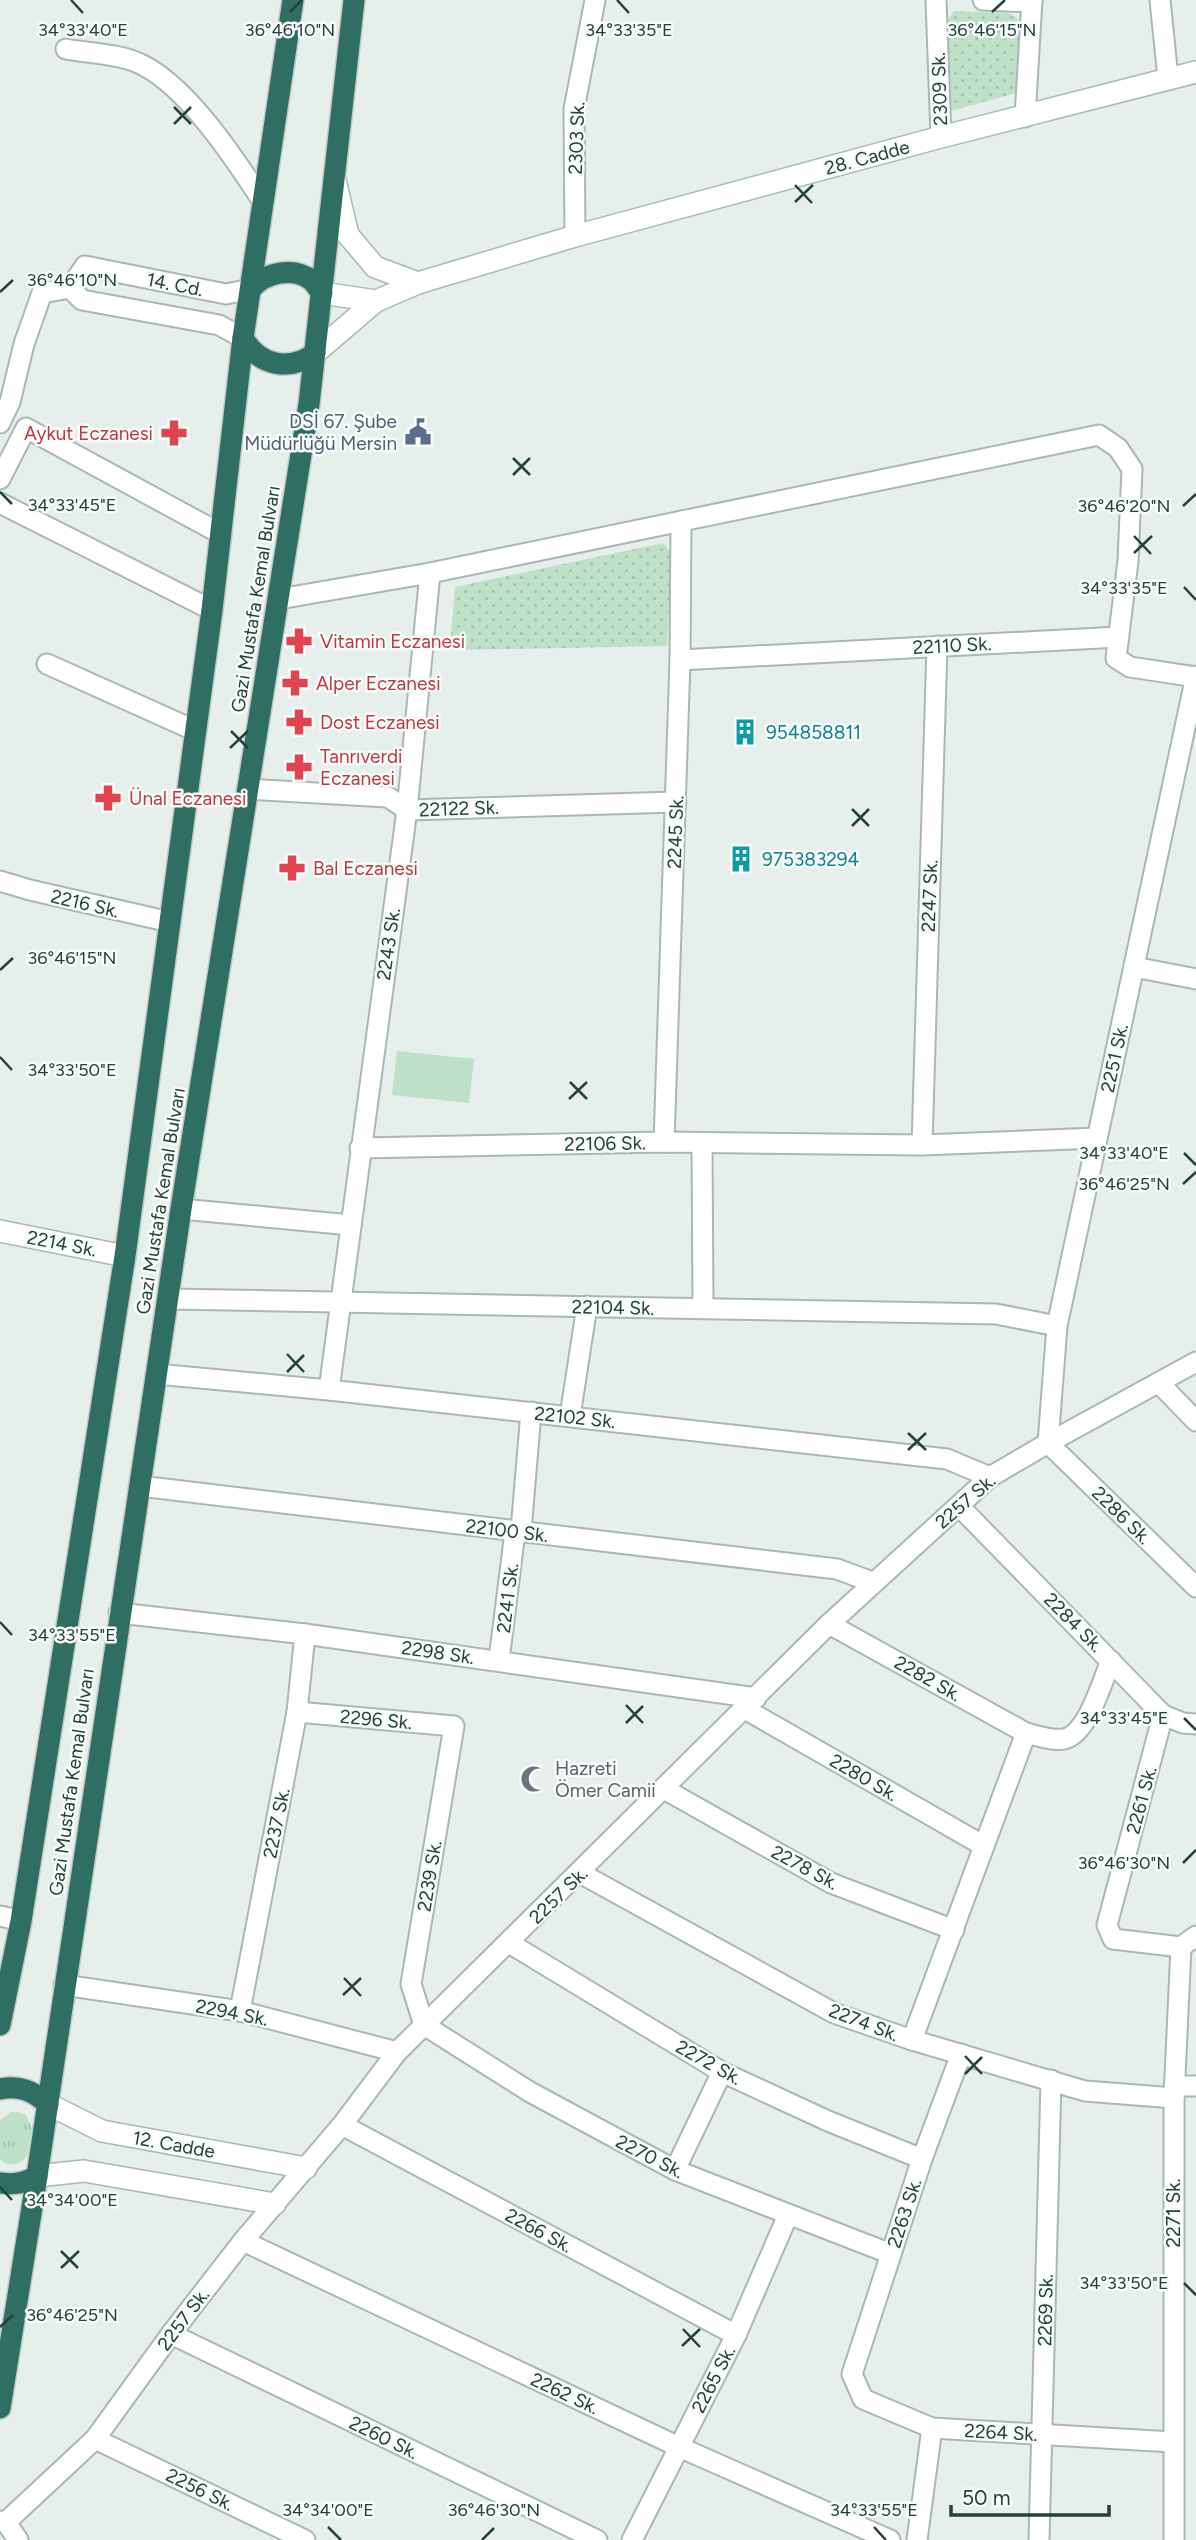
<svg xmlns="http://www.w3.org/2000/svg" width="1196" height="2540" font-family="Figtree,sans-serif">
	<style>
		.grass { fill: url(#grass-tufts) }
		.park { fill: url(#park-dots) }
		.pitch { fill: #bfe0c8 }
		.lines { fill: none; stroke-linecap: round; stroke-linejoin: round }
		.street-casing { stroke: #a8b8b2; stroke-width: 23 }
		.secondary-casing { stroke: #a4bbb3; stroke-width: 24 }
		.highway-casing { stroke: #c2cac8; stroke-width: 24 }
		.street { stroke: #fff; stroke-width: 19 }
		.secondary { stroke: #fff; stroke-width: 21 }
		.highway { stroke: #2f6f62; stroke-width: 21 }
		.ticks { fill: none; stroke: #24423a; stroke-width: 2.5 }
		.labels { text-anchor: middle; stroke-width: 5; stroke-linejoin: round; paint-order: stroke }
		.street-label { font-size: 19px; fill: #24423a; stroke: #f7fbf9 }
		.service-label { font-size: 19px; fill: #4e5e75; stroke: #f7fbf9; text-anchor: end }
		.health-label { font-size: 19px; fill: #be3a42; stroke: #f7fbf9; text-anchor: start }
		.culture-label { font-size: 19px; fill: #0d838f; stroke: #f7fbf9; text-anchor: start }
		.worship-label { font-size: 19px; fill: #5b616d; stroke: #f7fbf9; text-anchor: start }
		.ticks-label { font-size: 18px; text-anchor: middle; fill: #24423a; stroke: #f7fbf9; stroke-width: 5; stroke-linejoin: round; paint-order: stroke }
	</style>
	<defs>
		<pattern id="grass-tufts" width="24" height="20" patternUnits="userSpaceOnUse" patternTransform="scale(1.75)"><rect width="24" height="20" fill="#bfe0c8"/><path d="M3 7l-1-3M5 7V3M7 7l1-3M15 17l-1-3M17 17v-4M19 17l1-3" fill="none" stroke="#a4c1ad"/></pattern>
		<pattern id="park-dots" width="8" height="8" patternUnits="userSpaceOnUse" patternTransform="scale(1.75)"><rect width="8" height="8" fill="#bfe0c8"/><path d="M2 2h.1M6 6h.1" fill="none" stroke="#a4c1ad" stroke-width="1.8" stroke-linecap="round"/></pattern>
	</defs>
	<rect width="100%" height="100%" fill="#e6efeb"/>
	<path class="grass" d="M11,2112H19L26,2115L32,2129L27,2156C19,2165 9,2168 0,2159V2121Z"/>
	<g class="park">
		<polygon points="954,11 1008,13 1016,17 1021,27 1016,93 951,111 948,106 946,22"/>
		<polygon points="663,543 671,552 667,646 450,650 455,587"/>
	</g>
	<polygon class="pitch" points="397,1051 474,1059 469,1103 392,1095"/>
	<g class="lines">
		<g class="street-casing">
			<g id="street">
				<polyline points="936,0 941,137"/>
				<polyline points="983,0 1032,2"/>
				<polyline points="1160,0 1168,78"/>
				<path d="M66,49C87,53 118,54 136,62C184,81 235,159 263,202"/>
				<polyline points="1025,117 1032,0"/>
				<polyline points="575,236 574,109 595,0"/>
				<polyline points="70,288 82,300 219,325 243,338"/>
				<polyline points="0,423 10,402 24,344 42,293 70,288 85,266 226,294 251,289"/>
				<polyline points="0,479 26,428 221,534"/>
				<polyline points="0,503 212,610"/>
				<polyline points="279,599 430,573 1099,435 1118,448 1132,469 1128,561 1116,658 1130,667 1196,677"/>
				<polyline points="680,660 1119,637"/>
				<polyline points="47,664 196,731"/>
				<polyline points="247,789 388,797 407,810 676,802"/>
				<polyline points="0,881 30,890 170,922"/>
				<polyline points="1134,967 1196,979"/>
				<polyline points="664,1142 680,660 681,521"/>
				<polyline points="702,1143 703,1308"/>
				<polyline points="922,1145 937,646"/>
				<polyline points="360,1148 664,1142 922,1145 1097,1138"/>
				<polyline points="181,1209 351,1225"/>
				<polyline points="168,1299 996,1314 1057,1326"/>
				<polyline points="156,1374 329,1390 947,1459 990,1477"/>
				<polyline points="1159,1383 1196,1421"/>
				<polyline points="329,1390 407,810 430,573"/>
				<polyline points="570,1416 587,1306"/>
				<polyline points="1048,1443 1057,1326 1196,676"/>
				<polyline points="1048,1443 1196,1587"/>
				<polyline points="140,1486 837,1569 872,1582"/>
				<polyline points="959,1506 1163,1715 1183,1723 1196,1724"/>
				<polyline points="119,1613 305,1634 756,1698"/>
				<path d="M829,1624L1026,1733C1039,1736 1051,1741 1064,1739C1088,1734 1102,1681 1111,1661"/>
				<polyline points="499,1660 514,1540 521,1531 531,1412"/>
				<polyline points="745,1709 984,1846"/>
				<polyline points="297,1712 454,1726 411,1984 424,2025 530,2092 675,2170 891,2254"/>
				<polyline points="1163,1715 1107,1925 1113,1939 1181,1947"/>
				<polyline points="664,1789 831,1883 954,1930"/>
				<polyline points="580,1873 834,2013 912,2040 1085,2091 1174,2098"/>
				<polyline points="0,1916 21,1921"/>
				<polyline points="509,1943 722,2072 828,2121 922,2159"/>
				<polyline points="64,1985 240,2011 397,2052"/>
				<polyline points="240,2011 297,1712 305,1634"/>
				<polyline points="912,2040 1026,1733"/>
				<polyline points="961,2054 922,2159 852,2374 863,2399 932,2428 1173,2442"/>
				<polyline points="1174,2086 1196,2086"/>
				<polyline points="342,2125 736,2335"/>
				<polyline points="675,2170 722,2072"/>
				<polyline points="243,2241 679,2447 890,2540"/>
				<polyline points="171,2334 597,2540"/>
				<polyline points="95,2439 305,2540"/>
				<polyline points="0,2521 6,2522 18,2540"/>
				<polyline points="6,2522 95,2439 171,2334 243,2241 342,2125 397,2052 829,1624 990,1477 1048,1443 1196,1362"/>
				<polyline points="632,2540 736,2335 788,2215"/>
				<polyline points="917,2540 932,2428"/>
				<polyline points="1039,2540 1051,2080"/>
				<polyline points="1174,2540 1174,2098 1181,1947 1196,1936"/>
			</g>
		</g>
		<g class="secondary-casing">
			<g id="secondary">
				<polyline points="335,180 348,235 375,267 418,283"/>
				<polyline points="322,293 376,301"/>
				<polyline points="315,353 376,301 418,283 575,236 941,137 1196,72"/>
				<polyline points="0,1231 125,1256"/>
				<polyline points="48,2104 102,2131 306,2168"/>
				<polyline points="37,2176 84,2171 275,2204"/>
			</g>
		</g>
		<g class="highway-casing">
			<g id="highway">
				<path d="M251,289C264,273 293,266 311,280C315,283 319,290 322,293"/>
				<path d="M243,338C259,366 290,372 315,353"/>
				<polyline points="0,2025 21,1921 125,1256 212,610 243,338 293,0"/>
				<path d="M0,2089C20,2085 33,2091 48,2104"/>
				<path d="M0,2183C15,2185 24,2183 37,2176"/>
				<polyline points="0,2408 37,2176 181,1209 309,404 354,0"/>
			</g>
		</g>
		<use href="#street" class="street"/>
		<use href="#secondary" class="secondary"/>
		<use href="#highway" class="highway"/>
	</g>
	<path class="ticks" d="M71,0L83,13M617,0L629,13M290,12L302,0M992,12L1005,0M174,107L191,124M174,124L191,107M795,185L812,203M795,202L813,185M0,292L13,280M513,458L530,475M513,475L530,458M0,492L12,504M1183,506L1196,494M1134,536L1151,554M1134,553L1152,536M1184,587L1196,600M231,731L248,748M230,748L248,731M852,809L869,826M852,826L869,809M0,970L13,958M0,1057L12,1070M570,1082L587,1099M569,1099L587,1082M1184,1153L1196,1165M1183,1184L1196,1172M287,1354L304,1372M287,1372L304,1355M908,1433L926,1450M908,1450L926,1433M0,1622L12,1635M626,1705L643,1723M1184,1718L1196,1730M626,1723L643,1706M1183,1863L1196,1850M344,1978L361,1996M343,1995L361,1978M965,2056L982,2074M965,2074L982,2057M0,2187L12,2200M61,2251L78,2268M61,2268L79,2251M1184,2283L1196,2295M0,2327L13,2315M683,2329L700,2347M682,2346L700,2329M328,2527L341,2540M874,2527L886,2540M482,2540L494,2528"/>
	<defs>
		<g id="civic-bare" transform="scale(2.1)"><path d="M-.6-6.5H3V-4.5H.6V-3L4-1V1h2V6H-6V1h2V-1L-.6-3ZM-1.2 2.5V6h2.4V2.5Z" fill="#5c6f8a" stroke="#f7fbf9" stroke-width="2.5" paint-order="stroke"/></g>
		<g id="pharmacy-bare" transform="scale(2.1)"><path d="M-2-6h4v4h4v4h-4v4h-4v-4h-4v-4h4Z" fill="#e0444e" stroke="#f7fbf9" stroke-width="2.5" paint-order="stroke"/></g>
		<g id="building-bare" transform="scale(2.1)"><path d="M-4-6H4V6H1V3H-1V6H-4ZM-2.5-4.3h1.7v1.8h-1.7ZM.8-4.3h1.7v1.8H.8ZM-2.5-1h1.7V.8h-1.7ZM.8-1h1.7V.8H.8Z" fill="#0f9aa8" stroke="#f7fbf9" stroke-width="2.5" paint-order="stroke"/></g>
		<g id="mosque-bare" transform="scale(2.1)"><path d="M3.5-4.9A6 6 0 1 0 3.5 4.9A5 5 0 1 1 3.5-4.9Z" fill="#6b7280" stroke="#f7fbf9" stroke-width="2.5" paint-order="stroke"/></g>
	</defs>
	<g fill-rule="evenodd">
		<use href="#civic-bare" x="418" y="432"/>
		<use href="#pharmacy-bare" x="174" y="433"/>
		<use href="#pharmacy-bare" x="299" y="641"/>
		<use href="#pharmacy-bare" x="295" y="683"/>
		<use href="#pharmacy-bare" x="299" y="722"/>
		<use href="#building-bare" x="745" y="732"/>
		<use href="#pharmacy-bare" x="299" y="767"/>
		<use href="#pharmacy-bare" x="108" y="798"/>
		<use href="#building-bare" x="741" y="859"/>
		<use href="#pharmacy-bare" x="292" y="868"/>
		<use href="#mosque-bare" x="534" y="1779"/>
	</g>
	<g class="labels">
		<g class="street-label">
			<text transform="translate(939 89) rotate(-92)" y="7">2309 Sk.</text>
			<text transform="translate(576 138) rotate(-88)" y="7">2303 Sk.</text>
			<text transform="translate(867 157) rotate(-15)" y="7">28. Cadde</text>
			<text transform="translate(175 284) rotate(11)" y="7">14. Cd.</text>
			<text transform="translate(255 599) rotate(-81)" y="7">Gazi Mustafa Kemal Bulvarı</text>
			<text transform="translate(952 645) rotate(-3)" y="7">22110 Sk.</text>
			<text transform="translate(459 808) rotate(-2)" y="7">22122 Sk.</text>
			<text transform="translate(675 832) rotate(-88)" y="7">2245 Sk.</text>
			<text transform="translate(929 896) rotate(-88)" y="7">2247 Sk.</text>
			<text transform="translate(85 903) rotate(13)" y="7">2216 Sk.</text>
			<text transform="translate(388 944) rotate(-82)" y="7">2243 Sk.</text>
			<text transform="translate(1114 1058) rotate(-78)" y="7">2251 Sk.</text>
			<text transform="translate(605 1143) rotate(-1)" y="7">22106 Sk.</text>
			<text transform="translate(160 1201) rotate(-81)" y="7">Gazi Mustafa Kemal Bulvarı</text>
			<text transform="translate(62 1243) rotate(11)" y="7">2214 Sk.</text>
			<text transform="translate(613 1307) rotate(1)" y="7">22104 Sk.</text>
			<text transform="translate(575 1417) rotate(6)" y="7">22102 Sk.</text>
			<text transform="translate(965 1501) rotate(-41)" y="7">2257 Sk.</text>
			<text transform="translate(1122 1515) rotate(44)" y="7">2286 Sk.</text>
			<text transform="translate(507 1530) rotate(7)" y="7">22100 Sk.</text>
			<text transform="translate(507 1598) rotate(-83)" y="7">2241 Sk.</text>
			<text transform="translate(1074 1622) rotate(45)" y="7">2284 Sk.</text>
			<text transform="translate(438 1652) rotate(8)" y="7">2298 Sk.</text>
			<text transform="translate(928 1678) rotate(29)" y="7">2282 Sk.</text>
			<text transform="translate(376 1719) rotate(5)" y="7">2296 Sk.</text>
			<text transform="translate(864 1777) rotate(30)" y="7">2280 Sk.</text>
			<text transform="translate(71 1782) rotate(-82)" y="7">Gazi Mustafa Kemal Bulvarı</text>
			<text transform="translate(1141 1800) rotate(-75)" y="7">2261 Sk.</text>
			<text transform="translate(276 1823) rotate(-79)" y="7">2237 Sk.</text>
			<text transform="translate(805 1867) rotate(28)" y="7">2278 Sk.</text>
			<text transform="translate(429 1876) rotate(-81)" y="7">2239 Sk.</text>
			<text transform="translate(558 1895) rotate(-44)" y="7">2257 Sk.</text>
			<text transform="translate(232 2012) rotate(11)" y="7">2294 Sk.</text>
			<text transform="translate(864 2022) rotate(21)" y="7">2274 Sk.</text>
			<text transform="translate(709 2062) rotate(29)" y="7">2272 Sk.</text>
			<text transform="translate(174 2144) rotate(10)" y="7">12. Cadde</text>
			<text transform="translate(650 2156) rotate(27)" y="7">2270 Sk.</text>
			<text transform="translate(904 2213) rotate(-72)" y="7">2263 Sk.</text>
			<text transform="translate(1173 2213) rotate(-90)" y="7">2271 Sk.</text>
			<text transform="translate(539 2230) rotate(28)" y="7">2266 Sk.</text>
			<text transform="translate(1045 2310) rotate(-89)" y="7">2269 Sk.</text>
			<text transform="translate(183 2319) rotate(-53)" y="7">2257 Sk.</text>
			<text transform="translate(713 2379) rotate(-63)" y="7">2265 Sk.</text>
			<text transform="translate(565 2393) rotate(25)" y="7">2262 Sk.</text>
			<text transform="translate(1001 2432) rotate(3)" y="7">2264 Sk.</text>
			<text transform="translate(384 2437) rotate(26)" y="7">2260 Sk.</text>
			<text transform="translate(200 2489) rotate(26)" y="7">2256 Sk.</text>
		</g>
		<g class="service-label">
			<text x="397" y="428">DSİ 67. Şube<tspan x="397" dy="22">Müdürlüğü Mersin</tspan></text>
		</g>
		<g class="health-label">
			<text x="153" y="440" text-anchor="end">Aykut Eczanesi</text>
			<text x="320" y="648">Vitamin Eczanesi</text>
			<text x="316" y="690">Alper Eczanesi</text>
			<text x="320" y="729">Dost Eczanesi</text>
			<text x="320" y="763">Tanrıverdi<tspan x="320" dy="22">Eczanesi</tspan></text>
			<text x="129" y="805">Ünal Eczanesi</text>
			<text x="313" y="875">Bal Eczanesi</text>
		</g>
		<g class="culture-label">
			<text x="766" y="739">954858811</text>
			<text x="762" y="866">975383294</text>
		</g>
		<g class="worship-label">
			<text x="555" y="1775">Hazreti<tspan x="555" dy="22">Ömer Camii</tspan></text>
		</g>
	</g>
	<g class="ticks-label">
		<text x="290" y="36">36°46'10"N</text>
		<text x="992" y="36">36°46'15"N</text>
		<text x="83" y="36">34°33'40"E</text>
		<text x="629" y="36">34°33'35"E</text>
		<text x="72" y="286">36°46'10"N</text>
		<text x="72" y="511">34°33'45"E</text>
		<text x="1124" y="512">36°46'20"N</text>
		<text x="1124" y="594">34°33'35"E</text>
		<text x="72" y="964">36°46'15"N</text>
		<text x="72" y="1076">34°33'50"E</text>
		<text x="1124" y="1159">34°33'40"E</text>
		<text x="1124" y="1190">36°46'25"N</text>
		<text x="72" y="1641">34°33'55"E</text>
		<text x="1124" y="1724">34°33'45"E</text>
		<text x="1124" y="1869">36°46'30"N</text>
		<text x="72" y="2206">34°34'00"E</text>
		<text x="1124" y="2289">34°33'50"E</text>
		<text x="72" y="2321">36°46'25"N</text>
		<text x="328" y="2516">34°34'00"E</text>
		<text x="874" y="2516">34°33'55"E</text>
		<text x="494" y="2516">36°46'30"N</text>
	</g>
	<path d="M951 2505v10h158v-10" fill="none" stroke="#24423a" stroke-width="3.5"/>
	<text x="962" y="2505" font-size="21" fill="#24423a" stroke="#f7fbf9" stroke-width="5" paint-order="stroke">50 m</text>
</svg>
